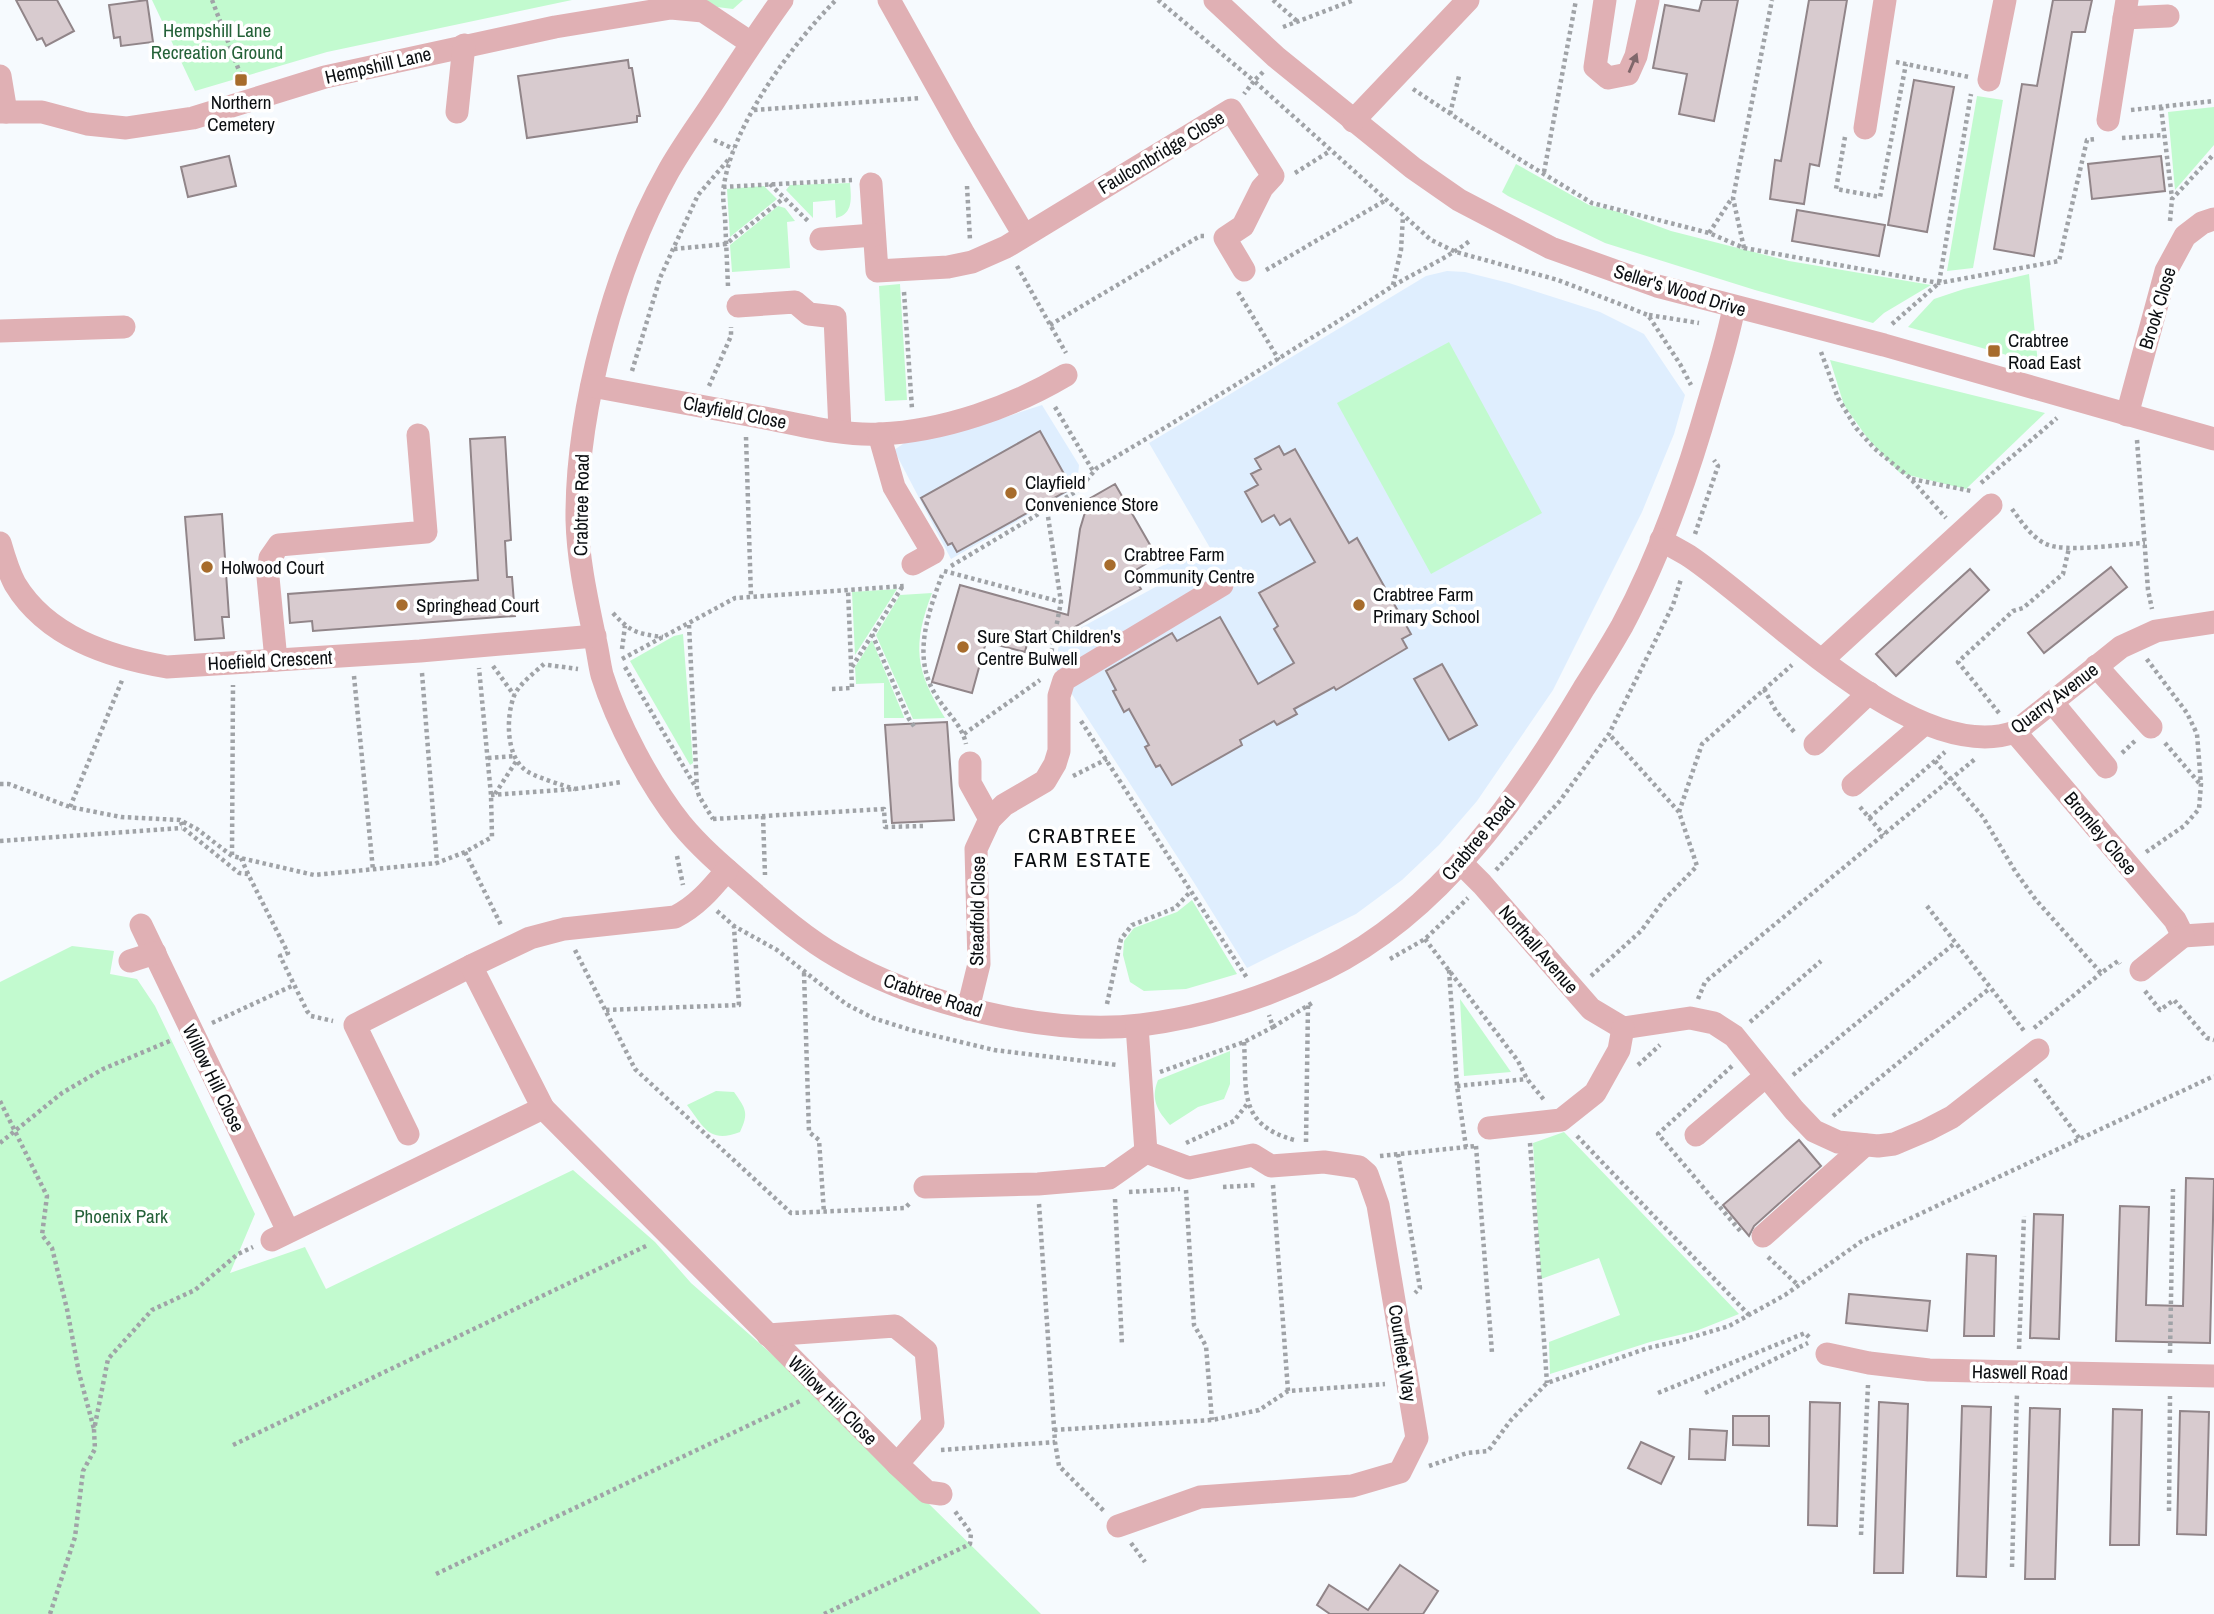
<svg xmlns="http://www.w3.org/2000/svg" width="2214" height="1614" font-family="'Archivo Narrow',sans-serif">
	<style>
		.built { fill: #dfeefe }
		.green { fill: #c2facf }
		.building { fill: #d8cbcf; stroke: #918589; stroke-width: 2 }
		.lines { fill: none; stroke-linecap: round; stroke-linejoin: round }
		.path { stroke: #a0a3a7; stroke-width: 4.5; stroke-dasharray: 3.5 3.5; stroke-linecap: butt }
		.minor { stroke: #e0b0b4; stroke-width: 23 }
		.oneway { fill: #80676b }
		.poi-dot { fill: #a76c2c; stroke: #fff; stroke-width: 2.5 }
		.labels { text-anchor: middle; stroke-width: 7; stroke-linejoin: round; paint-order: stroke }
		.park-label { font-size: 19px; fill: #246138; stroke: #fff }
		.street-label { font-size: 19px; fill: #0b0e11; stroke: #fff }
		.poi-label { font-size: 19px; fill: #0b0e11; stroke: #fff; text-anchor: start }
		.neighbourhood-label { font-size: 21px; letter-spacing: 2px; fill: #0b0e11; stroke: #fff }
	</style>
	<rect width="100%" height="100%" fill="#f6fafe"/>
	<g class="built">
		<polygon points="1447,271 1465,272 1509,283 1600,312 1644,334 1685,395 1674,434 1642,512 1553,690 1477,801 1439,845 1402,880 1356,914 1247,968 1193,881 1055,668 1060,639 1161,584 1154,570 1181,556 1193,565 1213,553 1149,443 1426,276"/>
		<polygon points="1042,405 1079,465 1077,487 951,559 894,450 909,440 966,430"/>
	</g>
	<g class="green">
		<polygon points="152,0 572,0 327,52 195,91"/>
		<polygon points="705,0 743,0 733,9 717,7"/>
		<polygon points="1977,96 2003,100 1973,268 1947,271"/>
		<polygon points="2214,107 2214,145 2175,190 2168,112"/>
		<polygon points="1516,164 1589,205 1619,212 1671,231 1789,261 1931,285 1884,313 1873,323 1755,290 1605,243 1508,196 1502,192"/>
		<path d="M850,183C851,197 854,214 836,218L835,200L813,202V218L786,190L790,185Z"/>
		<polygon points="764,186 777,199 730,237 727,189"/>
		<polygon points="778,206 785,208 795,221 787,222 790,268 732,272 730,245"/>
		<polygon points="2029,274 2038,364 1908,327 1934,299 1964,289"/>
		<polygon points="900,284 907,400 885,401 879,286"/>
		<polygon points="1449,342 1542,513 1431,574 1337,403"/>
		<polygon points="1830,360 2045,413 1966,489 1900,473 1868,439 1844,405"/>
		<polygon points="897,589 855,655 852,592"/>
		<path d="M932,593C912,646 915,670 945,718L913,719L876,635L900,595Z"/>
		<polygon points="683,634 693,763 690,765 630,661 674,636"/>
		<polygon points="872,640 904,717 904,718 884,718 884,683 856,684 855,667"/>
		<polygon points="1192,900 1237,974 1186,989 1144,991 1130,982 1123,955 1124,941 1134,928 1177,912"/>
		<polygon points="72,946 114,951 110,974 137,979 155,1006 255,1214 230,1273 305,1247 326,1289 573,1170 655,1242 691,1283 816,1393 1041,1614 0,1614 0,982"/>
		<polygon points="1460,999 1511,1072 1464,1076"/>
		<path d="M1230,1051V1084L1224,1099L1198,1107L1170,1125C1158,1111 1150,1100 1158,1080Z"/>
		<path d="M716,1091L734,1092C746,1109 749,1113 740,1132C709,1144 704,1127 687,1105Z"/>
		<polygon points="1564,1132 1739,1314 1696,1331 1650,1342 1550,1374 1549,1342 1620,1315 1599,1258 1541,1279 1533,1143"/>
	</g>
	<g class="building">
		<polygon points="16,0 57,0 74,31 46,46 42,38 37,40"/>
		<polygon points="147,0 153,42 121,46 120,37 114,38 109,5"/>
		<polygon points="1702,0 1738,0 1714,121 1679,114 1687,74 1653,68 1665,5 1699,11"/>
		<polygon points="1809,0 1847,0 1819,166 1810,164 1804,204 1770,199 1775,160 1781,161"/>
		<polygon points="2053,0 2092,0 2085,32 2072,32 2034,256 1994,249 2022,84 2037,86"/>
		<polygon points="628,60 629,68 632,68 640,116 637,116 637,122 527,138 518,76"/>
		<polygon points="1914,80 1954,87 1927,232 1888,225"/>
		<polygon points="229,156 236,186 188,197 181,167"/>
		<polygon points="2161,156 2165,191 2092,199 2088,164"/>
		<polygon points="1797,210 1885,225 1879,256 1792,241"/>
		<polygon points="1040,431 1072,488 957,552 952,543 948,545 921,498"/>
		<polygon points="505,437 511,540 505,541 507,577 512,577 515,616 313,631 312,621 290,623 288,594 478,580 470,439"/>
		<polygon points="1279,446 1284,455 1295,449 1349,543 1357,538 1411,634 1402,639 1407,648 1336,690 1334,687 1294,709 1297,714 1277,725 1274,721 1240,740 1242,745 1172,785 1160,765 1156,767 1145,747 1149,745 1129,709 1124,712 1113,691 1116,690 1106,671 1172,633 1177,641 1220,617 1258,684 1294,663 1274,629 1278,626 1259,593 1315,562 1290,519 1280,525 1274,515 1262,522 1245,492 1258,485 1251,474 1261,469 1255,459"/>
		<polygon points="1115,484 1157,557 1131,573 1141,589 1045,644 1028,640 1025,652 986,642 972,693 932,682 960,585 1068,615 1080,529 1089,499"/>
		<polygon points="222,514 229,617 222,617 224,638 195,640 185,517"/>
		<polygon points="2111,567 2127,587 2044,653 2028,633"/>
		<polygon points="1970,569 1989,590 1896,676 1876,654"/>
		<polygon points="1442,664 1477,725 1449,740 1414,679"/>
		<polygon points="947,722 954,820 892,823 885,725"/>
		<polygon points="1799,1140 1821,1166 1754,1226 1749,1236 1723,1205"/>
		<polygon points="2186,1178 2214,1179 2210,1343 2116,1341 2120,1206 2149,1207 2146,1305 2183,1306"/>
		<polygon points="2034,1214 2063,1215 2059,1339 2030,1338"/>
		<polygon points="1967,1254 1996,1256 1994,1336 1964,1336"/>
		<polygon points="1849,1294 1930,1301 1927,1331 1846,1323"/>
		<polygon points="1810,1402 1840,1403 1837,1526 1808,1525"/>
		<polygon points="1879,1402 1908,1404 1903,1573 1874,1573"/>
		<polygon points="1962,1406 1991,1407 1986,1577 1957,1576"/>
		<polygon points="2030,1408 2060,1409 2055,1579 2025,1579"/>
		<polygon points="2113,1409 2142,1410 2139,1545 2110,1545"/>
		<polygon points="2180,1411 2209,1412 2206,1535 2177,1534"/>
		<polygon points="1733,1416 1769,1416 1769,1446 1733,1445"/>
		<polygon points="1690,1429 1727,1431 1725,1460 1689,1459"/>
		<polygon points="1641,1442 1674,1457 1661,1484 1628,1468"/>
		<polygon points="1400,1565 1438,1591 1423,1614 1330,1614 1317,1605 1329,1585 1368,1610"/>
	</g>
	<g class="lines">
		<g class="path">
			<polyline points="212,0 243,81"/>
			<polyline points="1158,0 1254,81 1244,94"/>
			<polyline points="1273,0 1298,22"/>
			<polyline points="1283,27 1354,0"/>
			<polyline points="1896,62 1969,77"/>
			<polyline points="1263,72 1254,81 1431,240 1456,252 1558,280 1648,315 1680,364 1691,385"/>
			<polyline points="1413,89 1514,156 1592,203 1709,233 1744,248 1939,283 2059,261 2087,140 2096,139"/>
			<polyline points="2161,107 2172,198"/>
			<polyline points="754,110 920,98"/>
			<polyline points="2131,110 2214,101"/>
			<polyline points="1450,114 1459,76"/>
			<polyline points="1845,137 1836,189 1880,197 1906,64"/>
			<polyline points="2122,138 2164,135"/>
			<polyline points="714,140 734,149"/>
			<polyline points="1544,172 1576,0"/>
			<polyline points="1295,173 1330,151"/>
			<polyline points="770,184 809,222"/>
			<polyline points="967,186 970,240"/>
			<polyline points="723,187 852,180"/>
			<polyline points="2170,221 2172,199 2214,154"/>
			<polyline points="1709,233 1732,198"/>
			<polyline points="1744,248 1733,198 1772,0"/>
			<polyline points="674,249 726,244 784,198"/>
			<polyline points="1017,266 1066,353"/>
			<polyline points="1266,270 1386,200"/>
			<polyline points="1393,285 1401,250 1403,216"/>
			<path d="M728,286C727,263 726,240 725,217C724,207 722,195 724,185C733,124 793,43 836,0"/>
			<polyline points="904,292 912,409"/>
			<polyline points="1238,292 1279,360"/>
			<polyline points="1649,315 1699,323"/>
			<polyline points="1892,324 1939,283 1971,94"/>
			<polyline points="1050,325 1200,236 1204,236"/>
			<polyline points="1821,352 1838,398 1856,428 1874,448 1910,478 1946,518"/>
			<polyline points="632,371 660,278 673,249 698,195 729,159"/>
			<polyline points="709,386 731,336 731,327"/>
			<polyline points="1055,407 1093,471"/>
			<polyline points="746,437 751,597"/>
			<polyline points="2137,440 2148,590 2152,609"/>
			<polyline points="1912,479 1971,491"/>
			<polyline points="1981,483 2057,418"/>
			<path d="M2012,509C2021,521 2031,537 2046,544C2064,553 2123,544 2145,543"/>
			<polyline points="1047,510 1061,602 1049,664"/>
			<polyline points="1695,534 1718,466 1714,460"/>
			<path d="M951,566L1077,491L1097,468C1195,410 1293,351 1388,289C1415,272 1445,260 1471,240"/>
			<polyline points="944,571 1061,602"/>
			<path d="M942,575C928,614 911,658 937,697C947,713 962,725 966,744"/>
			<path d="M613,613C630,632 638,634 663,637"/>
			<polyline points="689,625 697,789 699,796 713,819"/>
			<polyline points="872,634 909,719 916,729"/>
			<polyline points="622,649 625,626"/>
			<polyline points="622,659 735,598 905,586"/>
			<path d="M544,664C534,673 519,684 514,696C506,717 506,754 524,769C531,776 565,786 575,789"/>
			<polyline points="548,665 578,669"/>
			<polyline points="493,666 514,695"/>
			<polyline points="625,667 695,786"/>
			<polyline points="852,667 902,587"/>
			<polyline points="422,673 437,863"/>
			<polyline points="354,676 373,870"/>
			<polyline points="832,689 852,688 848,590"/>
			<polyline points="1764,689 1776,711 1796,734"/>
			<polyline points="1999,713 1958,662 2013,611 2023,608 2063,574 2069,548"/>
			<polyline points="1081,721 1247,978"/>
			<polyline points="964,734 1040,680"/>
			<polyline points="2165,743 2200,784"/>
			<polyline points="2122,753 2136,740"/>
			<polyline points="488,758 515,756"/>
			<polyline points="1935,761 1983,817 2015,871 2036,900 2101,973 2118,961 2120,964"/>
			<polyline points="1073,776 1107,759"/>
			<polyline points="0,784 9,784 70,807 121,817 180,820 197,829 232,856 314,875 437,863 465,852 492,837 491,795 479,668"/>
			<polyline points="495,794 517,760"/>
			<polyline points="491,795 575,789 622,782"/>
			<polyline points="70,807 123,678"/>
			<polyline points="1860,807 1884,835"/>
			<polyline points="1679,812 1702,744 1792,665"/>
			<polyline points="763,816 765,875"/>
			<polyline points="1869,818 1945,752"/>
			<polyline points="713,819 884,809 885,827 923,826"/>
			<polyline points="181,822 183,828 239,873 248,874 288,953 280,956 307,1011 311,1016 333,1021"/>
			<polyline points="0,841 182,828"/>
			<polyline points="465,852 502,927"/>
			<polyline points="2146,852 2184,826 2199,809 2201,784 2197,734 2187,713 2146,658"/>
			<polyline points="232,855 233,685"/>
			<polyline points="677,856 683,885"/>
			<polyline points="241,858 248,874"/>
			<polyline points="1496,870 1559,802 1609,734 1673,605 1681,579"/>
			<polyline points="1927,906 2025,1032"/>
			<polyline points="717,911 734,926 777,950 846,1004 873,1018 911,1030 994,1050 1117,1065"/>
			<polyline points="1425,939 1518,1061 1527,1079 1545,1101"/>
			<polyline points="575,950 635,1069 791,1213 905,1208 910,1203"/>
			<polyline points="1390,959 1425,939 1468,898"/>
			<polyline points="1449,970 1457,1086 1466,1147"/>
			<polyline points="804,973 809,1132 819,1140 824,1213"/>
			<polyline points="1591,976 1641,931 1664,900 1697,866 1679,812 1609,734"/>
			<polyline points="2145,991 2160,1010 2174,1000 2207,1038 2214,1040"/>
			<polyline points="1698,999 1705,982 1975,759"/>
			<polyline points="1107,1004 1121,939 1132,925 1175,908 1191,891"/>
			<polyline points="606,1010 739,1005 734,927"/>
			<polyline points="1750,1022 1821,961"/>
			<polyline points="212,1023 294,985"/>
			<polyline points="1273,1027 1312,1003"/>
			<polyline points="2034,1028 2101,973"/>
			<path d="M1244,1042C1247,1090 1237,1124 1294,1140"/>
			<polyline points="1638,1065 1660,1045"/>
			<polyline points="1732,1066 1658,1134 1741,1232"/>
			<polyline points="1160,1072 1244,1042 1273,1027 1269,1015"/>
			<polyline points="1793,1075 1955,943"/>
			<polyline points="2035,1079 2080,1139"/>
			<polyline points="1457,1086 1527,1079"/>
			<polyline points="0,1101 47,1196 42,1235 52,1248 67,1309 79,1373 94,1429"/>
			<polyline points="1833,1116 1990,988"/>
			<polyline points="1577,1136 1749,1315"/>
			<polyline points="1306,1142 1308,1005"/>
			<polyline points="0,1143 62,1093 103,1069 172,1040"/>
			<polyline points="1186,1143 1234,1121 1248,1103"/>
			<polyline points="1530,1143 1547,1383"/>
			<polyline points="1476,1146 1492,1353"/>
			<polyline points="1398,1154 1420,1288 1415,1293"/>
			<polyline points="1380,1156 1476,1146"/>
			<polyline points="1273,1185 1288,1391"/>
			<polyline points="1223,1187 1257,1185"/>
			<polyline points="1186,1190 1194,1325 1206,1346 1212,1420"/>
			<polyline points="1129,1192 1180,1189"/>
			<polyline points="1115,1199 1122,1345"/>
			<polyline points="1039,1204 1055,1442 1059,1466 1105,1512"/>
			<polyline points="1768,1257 1798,1285"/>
			<polyline points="2019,1349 2024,1216"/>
			<polyline points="2170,1353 2173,1189"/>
			<polyline points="1658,1393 1805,1333 1811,1339"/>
			<polyline points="1705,1393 1808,1343"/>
			<polyline points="1054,1430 1212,1420 1259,1410 1288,1391 1385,1384"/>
			<polyline points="233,1445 648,1245"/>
			<polyline points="941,1450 1055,1442"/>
			<polyline points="1429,1466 1467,1453 1488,1451 1511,1420 1547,1383 1648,1348 1679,1341 1729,1326 1785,1295 1862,1241 2214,1076"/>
			<polyline points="2169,1511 2170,1396"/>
			<polyline points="1861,1535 1868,1385"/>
			<polyline points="1131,1543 1145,1562"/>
			<polyline points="2012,1567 2017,1393"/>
			<polyline points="436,1574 802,1400"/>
			<polyline points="50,1614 75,1537 83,1471 95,1449 94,1430 108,1359 152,1310 195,1290 238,1254 253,1247"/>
			<polyline points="824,1614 970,1544 971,1533 954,1510"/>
		</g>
		<g class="minor">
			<path d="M782,0C758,33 736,67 714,101C699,124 682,147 668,172C615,266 576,412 577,520C578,561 587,600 595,639C598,651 599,663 602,675C617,723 650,785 681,824C699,846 721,865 742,883C772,909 803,937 838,957C918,1004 1048,1036 1141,1025C1205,1017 1267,997 1325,969C1441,912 1520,796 1584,688C1597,668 1610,647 1622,626C1660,555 1687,478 1709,401C1718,370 1728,339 1734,307"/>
			<polyline points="889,0 964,134 1024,235"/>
			<polyline points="1215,0 1276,57 1413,168 1459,200 1551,248 1657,286 1884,345 2214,439"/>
			<polyline points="1605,0 1595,67 1608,78 1628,74 1636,56 1648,0"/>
			<polyline points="2124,18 2168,16"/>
			<polyline points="0,76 6,112"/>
			<polyline points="1989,80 2005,0"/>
			<polyline points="0,112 42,112 87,124 126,128 193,118 325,77 555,27 671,8 703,11 751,43"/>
			<polyline points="457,112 464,45"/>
			<polyline points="2108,120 2127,0"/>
			<polyline points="1353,121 1468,0"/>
			<polyline points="1865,128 1885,0"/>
			<polyline points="871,184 877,271 948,267 972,262 1006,247 1231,110 1273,176 1262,188 1243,226 1225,238 1244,270"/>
			<polyline points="821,239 874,235"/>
			<polyline points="738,306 795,302 809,314 835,317 840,431"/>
			<polyline points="0,331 124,327"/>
			<path d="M592,386C652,397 711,408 770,419C806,426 844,436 880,434C944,431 1012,407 1066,375"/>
			<polyline points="2127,415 2166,271 2185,236 2202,223 2214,219"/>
			<polyline points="879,434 894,487 933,553 913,564"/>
			<path d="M1661,540C1671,546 1681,551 1689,556C1767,608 1915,767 2015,732L2121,647L2156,631L2214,622"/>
			<path d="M0,543C4,557 8,571 15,584C47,637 109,657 167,667L420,651L595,636"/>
			<polyline points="276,660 268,577 270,558 279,545 426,532 418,435"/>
			<polyline points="1822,660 1991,505"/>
			<polyline points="2096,666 2151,727"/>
			<polyline points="2052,702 2106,767"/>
			<polyline points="2015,732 2175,920 2183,936 2214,934"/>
			<polyline points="1815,744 1869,693"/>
			<polyline points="970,763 970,783 990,819"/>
			<polyline points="1853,785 1924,724"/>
			<polyline points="1461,863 1482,884 1591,1009 1623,1028 1690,1018 1714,1023 1734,1036 1794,1110 1814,1131 1838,1142 1878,1146 1894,1144 1927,1130 1952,1117 2038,1050"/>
			<polyline points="141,925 288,1231"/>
			<polyline points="130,961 155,953"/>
			<polyline points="2141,970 2183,936"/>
			<polyline points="968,1009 979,964 976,849 990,819 1004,805 1045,781 1055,764 1059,751 1059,696 1064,680 1222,585"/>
			<polyline points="543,1108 897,1464 927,1492 941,1494"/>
			<polyline points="1489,1128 1561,1120 1595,1093 1619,1050 1623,1028"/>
			<polyline points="408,1134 355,1025 471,966"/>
			<polyline points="1696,1135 1766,1076"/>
			<polyline points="925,1187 1038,1184 1109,1178 1146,1152 1137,1026"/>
			<polyline points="1763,1236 1865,1145"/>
			<path d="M272,1240L543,1108L471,966L530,938L564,929L675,917C697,906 711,889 727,870"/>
			<polyline points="768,1335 895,1326 926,1351 933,1423 897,1464"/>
			<polyline points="1827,1354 1869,1363 1929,1370 2214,1376"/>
			<polyline points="1118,1526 1200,1497 1352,1486 1400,1472 1417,1438 1378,1205 1367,1174 1359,1167 1324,1162 1271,1166 1253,1155 1189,1168 1146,1152"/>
		</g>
	</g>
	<defs><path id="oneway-solid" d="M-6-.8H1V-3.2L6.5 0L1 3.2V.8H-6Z" transform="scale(1.75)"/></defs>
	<use class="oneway" href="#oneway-solid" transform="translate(1633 63) rotate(-67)"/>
	<g class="poi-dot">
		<rect x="234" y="73" width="14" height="14" rx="3.5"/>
		<rect x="1987" y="344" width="14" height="14" rx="3.5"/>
		<circle cx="1011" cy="493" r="7"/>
		<circle cx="1110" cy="565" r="7"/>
		<circle cx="207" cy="567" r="7"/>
		<circle cx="402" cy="605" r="7"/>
		<circle cx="1359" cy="605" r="7"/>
		<circle cx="963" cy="647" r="7"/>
	</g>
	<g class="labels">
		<g class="park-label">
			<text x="217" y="37">Hempshill Lane<tspan x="217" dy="22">Recreation Ground</tspan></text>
			<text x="121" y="1223">Phoenix Park</text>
		</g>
		<g class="street-label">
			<text transform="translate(378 65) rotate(-13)" y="7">Hempshill Lane</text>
			<text transform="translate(1161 152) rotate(-31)" y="7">Faulconbridge Close</text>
			<text transform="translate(1680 290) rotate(17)" y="7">Seller's Wood Drive</text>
			<text transform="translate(2157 308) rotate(-73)" y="7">Brook Close</text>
			<text transform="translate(735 412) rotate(11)" y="7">Clayfield Close</text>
			<text transform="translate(581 505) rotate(-89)" y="7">Crabtree Road</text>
			<text transform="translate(270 660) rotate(-3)" y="7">Hoefield Crescent</text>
			<text transform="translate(2054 698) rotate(-37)" y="7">Quarry Avenue</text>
			<text transform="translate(2101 833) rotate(50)" y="7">Bromley Close</text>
			<text transform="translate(1478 838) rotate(-50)" y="7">Crabtree Road</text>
			<text transform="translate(977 911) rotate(-89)" y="7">Steadfold Close</text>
			<text transform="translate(1539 949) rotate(49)" y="7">Northall Avenue</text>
			<text transform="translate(933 995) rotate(18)" y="7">Crabtree Road</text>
			<text transform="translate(214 1078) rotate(64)" y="7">Willow Hill Close</text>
			<text transform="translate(1403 1353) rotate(81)" y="7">Courtleet Way</text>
			<text transform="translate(2020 1372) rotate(1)" y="7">Haswell Road</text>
			<text transform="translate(833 1400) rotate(45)" y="7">Willow Hill Close</text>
		</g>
		<g class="poi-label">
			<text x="241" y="109" text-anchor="middle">Northern<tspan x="241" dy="22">Cemetery</tspan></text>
			<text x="2008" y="347">Crabtree<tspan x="2008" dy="22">Road East</tspan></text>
			<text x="1025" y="489">Clayfield<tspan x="1025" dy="22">Convenience Store</tspan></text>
			<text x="1124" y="561">Crabtree Farm<tspan x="1124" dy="22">Community Centre</tspan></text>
			<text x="221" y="574">Holwood Court</text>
			<text x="1373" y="601">Crabtree Farm<tspan x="1373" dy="22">Primary School</tspan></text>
			<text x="416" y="612">Springhead Court</text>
			<text x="977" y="643">Sure Start Children's<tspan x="977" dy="22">Centre Bulwell</tspan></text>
		</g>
		<g class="neighbourhood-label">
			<text x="1083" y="843">CRABTREE<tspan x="1083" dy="24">FARM ESTATE</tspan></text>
		</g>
	</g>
</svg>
